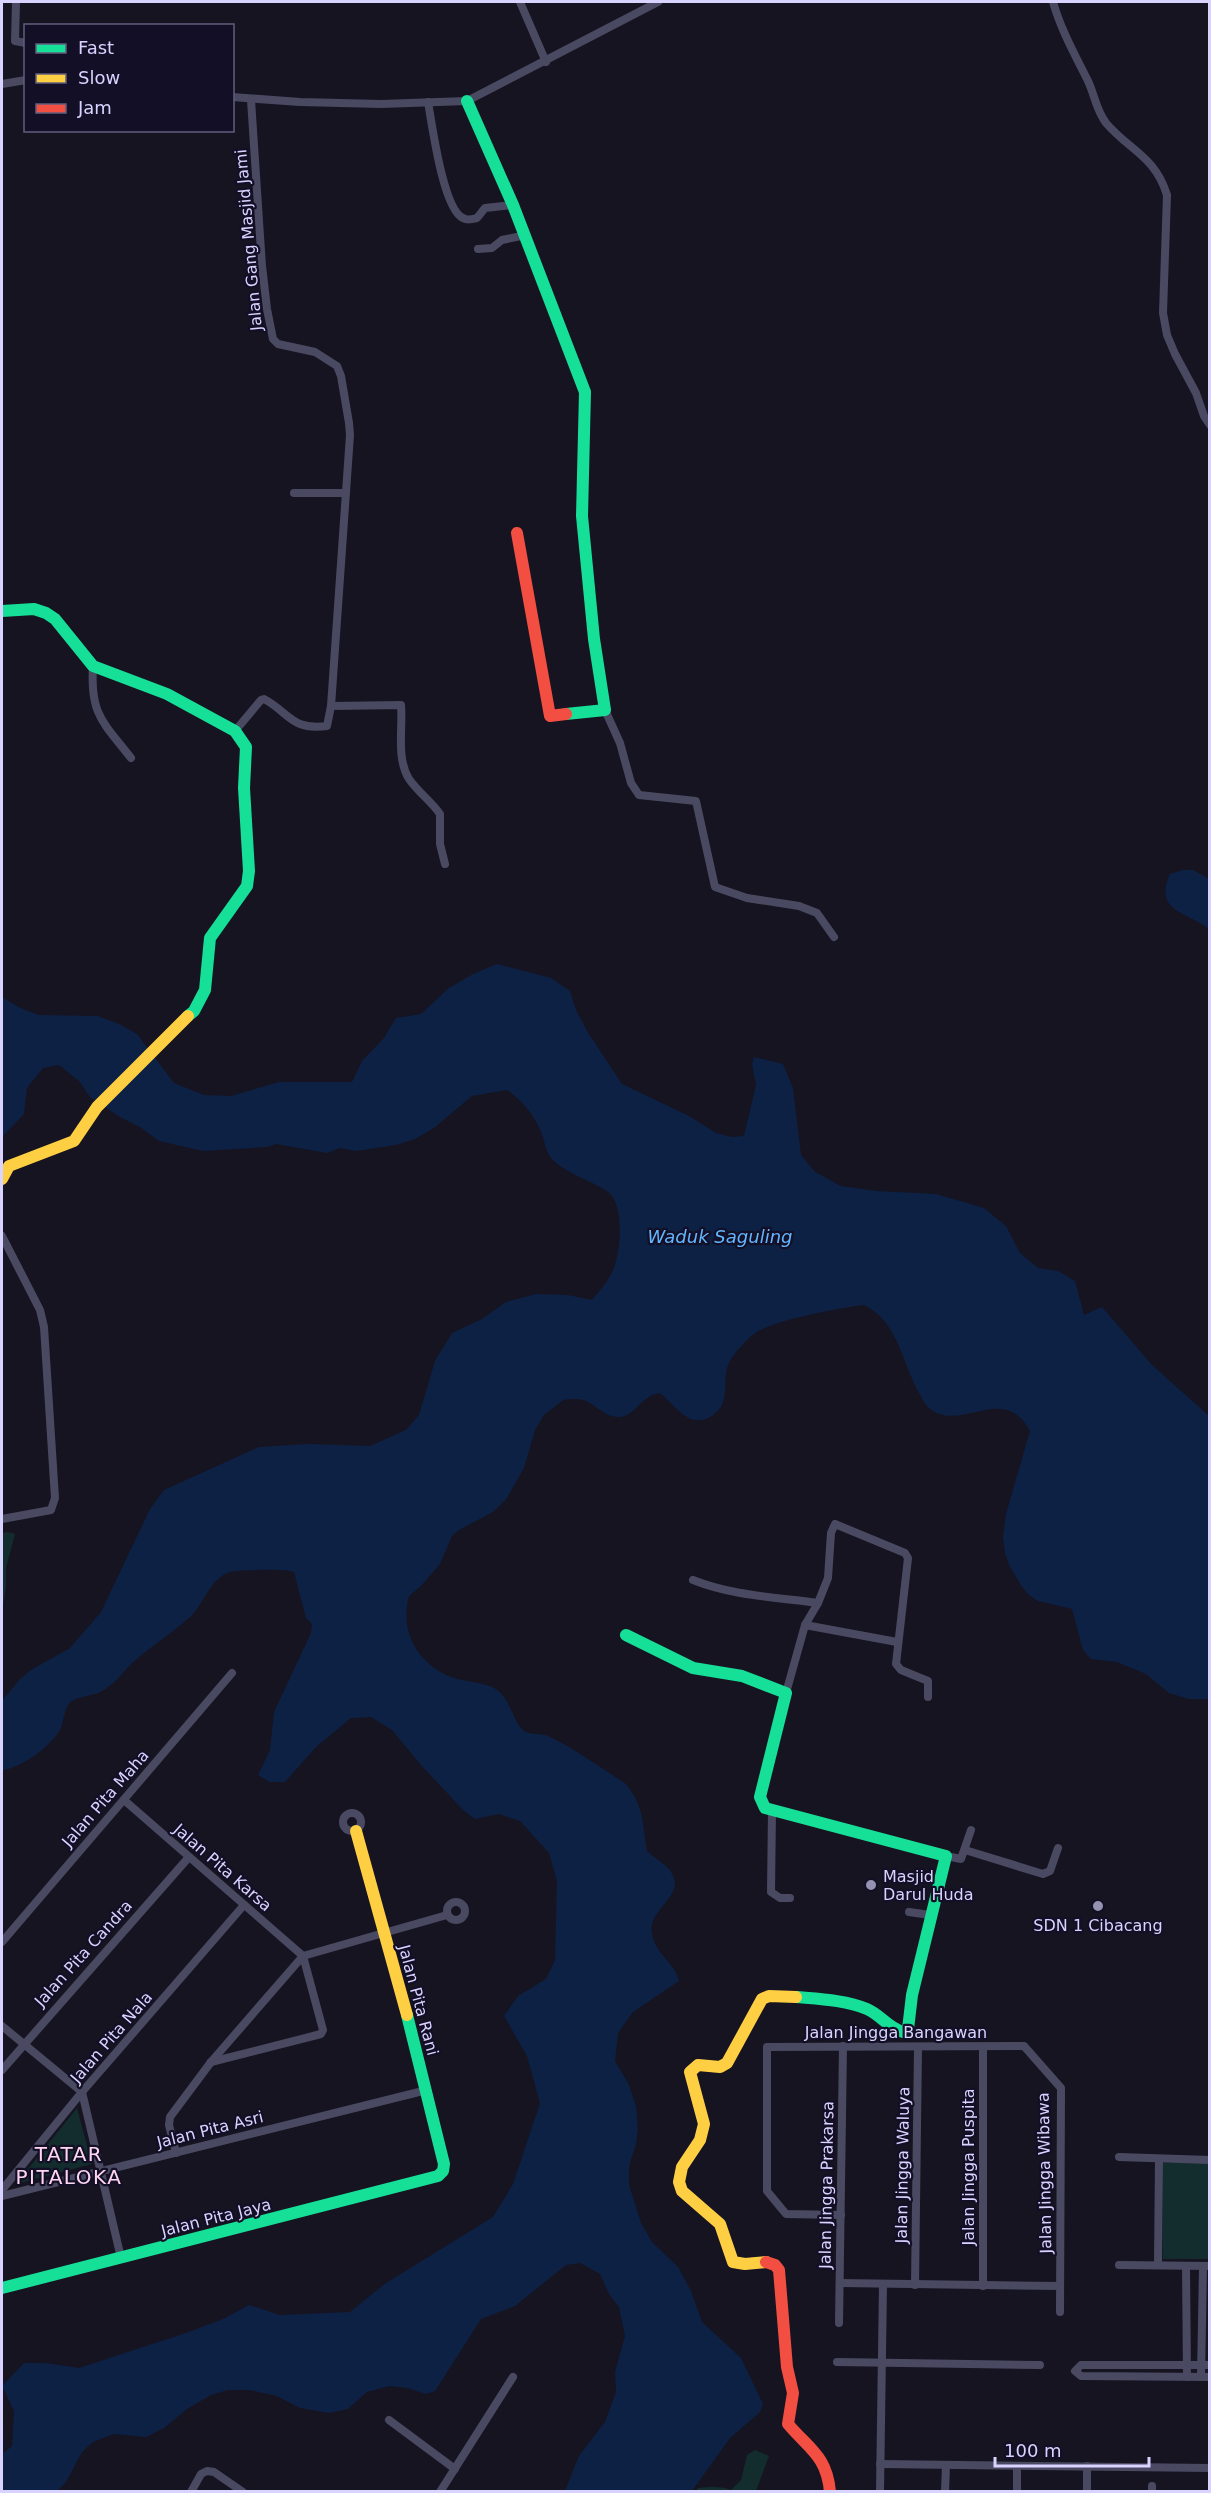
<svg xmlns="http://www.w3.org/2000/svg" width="1211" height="2493" font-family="'DejaVu Sans',sans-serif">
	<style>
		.green { fill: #132c2d }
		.water { fill: #0d2144 }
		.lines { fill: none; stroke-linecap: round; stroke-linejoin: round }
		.street { stroke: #4a4962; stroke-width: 8 }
		.fast { stroke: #16e098; stroke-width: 12 }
		.slow { stroke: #ffcf43; stroke-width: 12 }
		.jam { stroke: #f24e42; stroke-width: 12 }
		.poi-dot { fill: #9591b1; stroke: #130f26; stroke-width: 2 }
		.labels { text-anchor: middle; stroke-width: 4.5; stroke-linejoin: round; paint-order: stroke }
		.street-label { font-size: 16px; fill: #d9d4ff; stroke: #130f26 }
		.poi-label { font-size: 16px; fill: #d9d4ff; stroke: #130f26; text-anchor: start }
		.water-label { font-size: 18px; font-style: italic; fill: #62b6ff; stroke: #130f26 }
		.quarter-label { font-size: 20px; letter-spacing: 1.5px; fill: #ffd6f0; stroke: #130f26 }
	</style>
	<rect width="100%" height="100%" fill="#161421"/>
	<g class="green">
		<polygon points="7,1532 15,1534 6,1568 6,1587 2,1612 2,1533"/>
		<polygon points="77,2108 92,2164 16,2184"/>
		<polygon points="1209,2162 1209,2259 1163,2259 1163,2163"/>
		<path d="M755,2450L769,2456L756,2491H696L698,2488C710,2487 720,2486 731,2490L741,2480L747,2455Z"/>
	</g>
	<g class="water">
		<path d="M1183,870H1193L1209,879V929C1188,912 1153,912 1170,874Z"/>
		<path d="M497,964L551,978L570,991L576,1010L587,1031L622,1084L689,1116L716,1133L732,1137L744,1136L756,1085L752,1064L754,1057L783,1064L793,1088L801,1155L815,1172L841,1186L876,1191L936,1194L984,1208L1006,1226L1020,1253L1038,1268L1058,1271L1075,1281L1084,1315L1102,1307L1152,1365L1209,1416V1699H1189L1169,1693L1146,1674L1117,1662L1091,1659L1083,1650L1072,1609L1038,1601L1030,1596L1022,1587L1009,1565L1005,1553L1003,1537L1006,1514L1030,1431C1004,1382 962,1433 930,1409C925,1405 922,1398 919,1393C902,1363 898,1321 864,1305C843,1307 769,1321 754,1334C746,1340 735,1352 730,1361C719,1379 735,1405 708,1418C686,1428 674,1402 659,1393C640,1397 636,1415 620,1417C606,1418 597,1406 586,1401C579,1398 570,1399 563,1400L544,1415L535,1430L524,1468L507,1498L493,1512L459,1530L452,1536L440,1564L421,1586L409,1596C399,1632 418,1665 454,1678C467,1682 482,1682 494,1688C512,1698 512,1724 526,1732C533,1735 541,1733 548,1736C572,1747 604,1770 626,1784C645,1809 642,1822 647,1851C654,1858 666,1864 671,1872C687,1897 647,1908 652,1934C656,1956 675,1962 679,1981L633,2012L618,2033L615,2061L629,2085L636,2107L638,2129L636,2144L629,2166V2185L641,2223L652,2242L678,2267L691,2291L702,2322L741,2358L763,2404L760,2412L730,2438L692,2491H565L579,2456L605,2422L616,2392L615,2372L625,2336L619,2307L609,2294L600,2274L580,2263L566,2265L515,2306L481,2319L435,2391L426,2394L408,2388L389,2386L367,2392L348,2409L329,2413L300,2408L277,2396L250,2390H228L211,2395L187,2409L164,2428L146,2437L114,2434L93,2442L82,2452L66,2482L57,2491H2V2454L12,2446L14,2411L2,2386L24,2363H45L79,2368L186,2333L223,2319L249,2305L280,2315L350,2312L386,2283L493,2217L513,2184L540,2103L527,2056L504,2016L518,1996L546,1979L555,1960L557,1881L549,1853L520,1821L499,1814L475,1819L463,1810L421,1765L392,1730L371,1717L351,1718L316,1747L285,1782H270L258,1775L270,1750L274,1712L311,1633L312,1624L306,1618L294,1572C286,1569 234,1569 227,1573C208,1582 204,1605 189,1618C171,1634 150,1647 132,1663C122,1673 115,1684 102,1691C93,1696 81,1696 72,1701C64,1706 64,1722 60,1730C51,1746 20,1769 2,1770V1701L20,1679L31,1670L70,1648L101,1612L150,1509L164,1490L259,1447L308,1444L370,1446L406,1430L419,1415L435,1361L452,1333L482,1319L506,1302L536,1294L568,1295L592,1300C600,1290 608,1282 613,1270C621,1252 625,1203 607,1191C591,1181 563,1172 551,1158C545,1150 545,1141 541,1132C535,1116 522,1100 507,1090L472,1096L434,1128L415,1139L396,1145L356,1151L340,1148L327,1153L276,1144L267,1147L203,1151L159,1141L140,1127L120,1117L90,1097L79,1081L59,1065L43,1068L27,1088L24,1114L2,1137V997L20,1008L39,1015L98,1016L119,1024L137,1034L174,1083L204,1095L231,1096L279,1082H352L362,1061L384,1038L396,1018L421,1014L449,988L473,974Z"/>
	</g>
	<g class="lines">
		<g class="street">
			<polyline points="16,2 15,41 26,43"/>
			<polyline points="520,2 546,62"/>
			<path d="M1053,2C1061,30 1075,55 1088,81C1095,96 1096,110 1106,123C1130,151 1155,156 1167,195L1163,313L1167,335L1175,354L1196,393L1204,416L1210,425"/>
			<polyline points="2,84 26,80"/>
			<polyline points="232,97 300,102 381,104 467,101 658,2"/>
			<path d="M428,102C432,124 443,209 463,218C468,221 473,219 477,218L485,208L513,205"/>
			<polyline points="478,249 492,248 502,240 526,235"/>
			<polyline points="294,493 346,493"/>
			<path d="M93,666C90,715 103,722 131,758"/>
			<path d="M331,706L401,705C403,728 396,758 409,779C418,792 431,801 440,814V844L445,864"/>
			<polyline points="605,710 620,743 631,783 639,795 696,801 715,887 747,898 799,906 817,913 834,937"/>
			<path d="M235,731L261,700L264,699C289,712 291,731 327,726L331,706L350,435L349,423L341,376L337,366L315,352L278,344L273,339L267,309L262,266L251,100"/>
			<polyline points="2,1236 40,1310 44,1327 55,1498 51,1510 2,1519"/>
			<path d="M693,1580C733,1596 775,1597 818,1603L805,1625L786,1693"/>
			<polyline points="818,1603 828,1578 831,1533 835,1524 905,1553 908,1558 896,1664 901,1670 928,1681 928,1697"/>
			<polyline points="805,1625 897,1642"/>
			<polyline points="124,1800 303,1956"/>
			<polyline points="772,1810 771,1892 780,1898 790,1898"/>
			<circle cx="352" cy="1822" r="9"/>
			<polyline points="965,1850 1043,1874 1050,1871 1058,1848"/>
			<polyline points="946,1856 961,1859 971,1830"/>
			<circle cx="456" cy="1911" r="9"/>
			<polyline points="909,1912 930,1915"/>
			<polyline points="2,1942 232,1673"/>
			<polyline points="303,1956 447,1915"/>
			<polyline points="2,2026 82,2092 121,2258"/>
			<polyline points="983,2047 983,2286"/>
			<polyline points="211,2062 321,2034 323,2030 303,1956"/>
			<polyline points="2,2070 189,1857"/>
			<polyline points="176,2153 169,2125 170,2117 211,2062 303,1956"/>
			<polyline points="1119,2157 1210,2160"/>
			<polyline points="2,2190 82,2092 244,1905"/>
			<polyline points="2,2196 427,2090"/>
			<polyline points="841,2215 786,2214 767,2191 767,2047 1024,2046 1061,2088 1060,2312"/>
			<polyline points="1119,2265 1210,2266"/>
			<polyline points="1158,2265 1159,2159"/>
			<polyline points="1186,2266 1187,2377"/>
			<polyline points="840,2283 1060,2286"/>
			<polyline points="915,2285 918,2047"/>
			<polyline points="839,2323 843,2046"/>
			<polyline points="837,2362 1040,2365"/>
			<polyline points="1210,2365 1081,2365 1075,2371 1081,2376 1210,2377"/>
			<polyline points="1201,2377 1203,2266"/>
			<polyline points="389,2420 455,2469"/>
			<polyline points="880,2464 1210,2468"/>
			<polyline points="191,2492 201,2474 207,2471 214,2472 243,2492"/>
			<polyline points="440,2492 513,2377"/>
			<polyline points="880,2492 883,2284"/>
			<polyline points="945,2492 946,2465"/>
			<polyline points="1017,2492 1017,2466"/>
			<polyline points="1087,2492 1087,2466"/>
			<polyline points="1152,2492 1152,2486"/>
		</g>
		<g class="fast">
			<polyline points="467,101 513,205 585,392 582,516 594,639 605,710 566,714"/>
			<polyline points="2,611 34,609 46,613 55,619 93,666 167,694 235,731 246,747 244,788 249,871 247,886 210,938 205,990 194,1011 188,1016"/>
			<path d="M626,1635L693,1668L742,1676L786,1693L760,1797L765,1808L946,1856L912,1995L908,2029L903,2032C888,2028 881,2015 867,2009C846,2000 819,1999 796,1997"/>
			<polyline points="2,2288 438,2176 443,2171 444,2164 407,2015"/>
		</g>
		<g class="slow">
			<polyline points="2,1179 9,1166 74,1141 97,1107 188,1016"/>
			<polyline points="356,1831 407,2015"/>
			<polyline points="766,2262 745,2264 733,2262 720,2224 682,2191 679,2182 682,2167 700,2140 704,2124 690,2072 698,2065 720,2067 727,2063 762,1999 769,1996 796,1997"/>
		</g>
		<g class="jam">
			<polyline points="517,533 550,716 566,714"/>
			<path d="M766,2262L775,2265L779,2270L787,2367L793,2393L788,2424C809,2449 827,2456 830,2492"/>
		</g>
	</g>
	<g class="poi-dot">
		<circle cx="871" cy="1885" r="6"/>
		<circle cx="1098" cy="1906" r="6"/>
	</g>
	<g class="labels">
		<g class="street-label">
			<text transform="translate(248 240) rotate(-95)" y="6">Jalan Gang Masjid Jami</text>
			<text transform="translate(105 1798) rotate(-49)" y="6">Jalan Pita Maha</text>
			<text transform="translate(223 1867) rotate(41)" y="6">Jalan Pita Karsa</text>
			<text transform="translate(83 1953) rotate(-48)" y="6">Jalan Pita Candra</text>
			<text transform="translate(419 2000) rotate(75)" y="6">Jalan Pita Rani</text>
			<text x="896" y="2038">Jalan Jingga Bangawan</text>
			<text transform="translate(111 2037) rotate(-49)" y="6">Jalan Pita Nala</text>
			<text transform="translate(210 2129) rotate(-14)" y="6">Jalan Pita Asri</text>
			<text transform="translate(902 2165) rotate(-89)" y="6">Jalan Jingga Waluya</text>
			<text transform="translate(968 2167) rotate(-90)" y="6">Jalan Jingga Puspita</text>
			<text transform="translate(1044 2173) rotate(-91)" y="6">Jalan Jingga Wibawa</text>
			<text transform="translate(826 2185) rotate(-89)" y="6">Jalan Jingga Prakarsa</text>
			<text transform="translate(216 2217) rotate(-14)" y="6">Jalan Pita Jaya</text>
		</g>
		<g class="poi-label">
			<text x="883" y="1882">Masjid<tspan x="883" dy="18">Darul Huda</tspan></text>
			<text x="1098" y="1931" text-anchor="middle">SDN 1 Cibacang</text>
		</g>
		<g class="water-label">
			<text x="720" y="1243">Waduk Saguling</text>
		</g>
		<g class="quarter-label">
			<text x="69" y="2161">TATAR<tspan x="69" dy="23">PITALOKA</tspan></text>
		</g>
	</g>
	<rect width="1211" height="2493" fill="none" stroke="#d9d4ff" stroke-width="6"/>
	<rect x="24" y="24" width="210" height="108" fill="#130f26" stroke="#625e7d" stroke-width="1.5"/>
	<rect x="36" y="44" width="30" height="9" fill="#16e098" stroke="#625e7d" stroke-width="1.5"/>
	<text x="78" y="54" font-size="18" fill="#d9d4ff">Fast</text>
	<rect x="36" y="74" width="30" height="9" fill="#ffcf43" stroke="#625e7d" stroke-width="1.5"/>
	<text x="78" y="84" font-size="18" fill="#d9d4ff">Slow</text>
	<rect x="36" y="104" width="30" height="9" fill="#f24e42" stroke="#625e7d" stroke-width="1.5"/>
	<text x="78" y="114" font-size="18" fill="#d9d4ff">Jam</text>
	<path d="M995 2457v9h154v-9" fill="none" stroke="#d9d4ff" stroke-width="3"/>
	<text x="1004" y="2457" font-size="18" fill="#d9d4ff" stroke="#130f26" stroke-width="4.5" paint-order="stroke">100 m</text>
</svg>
